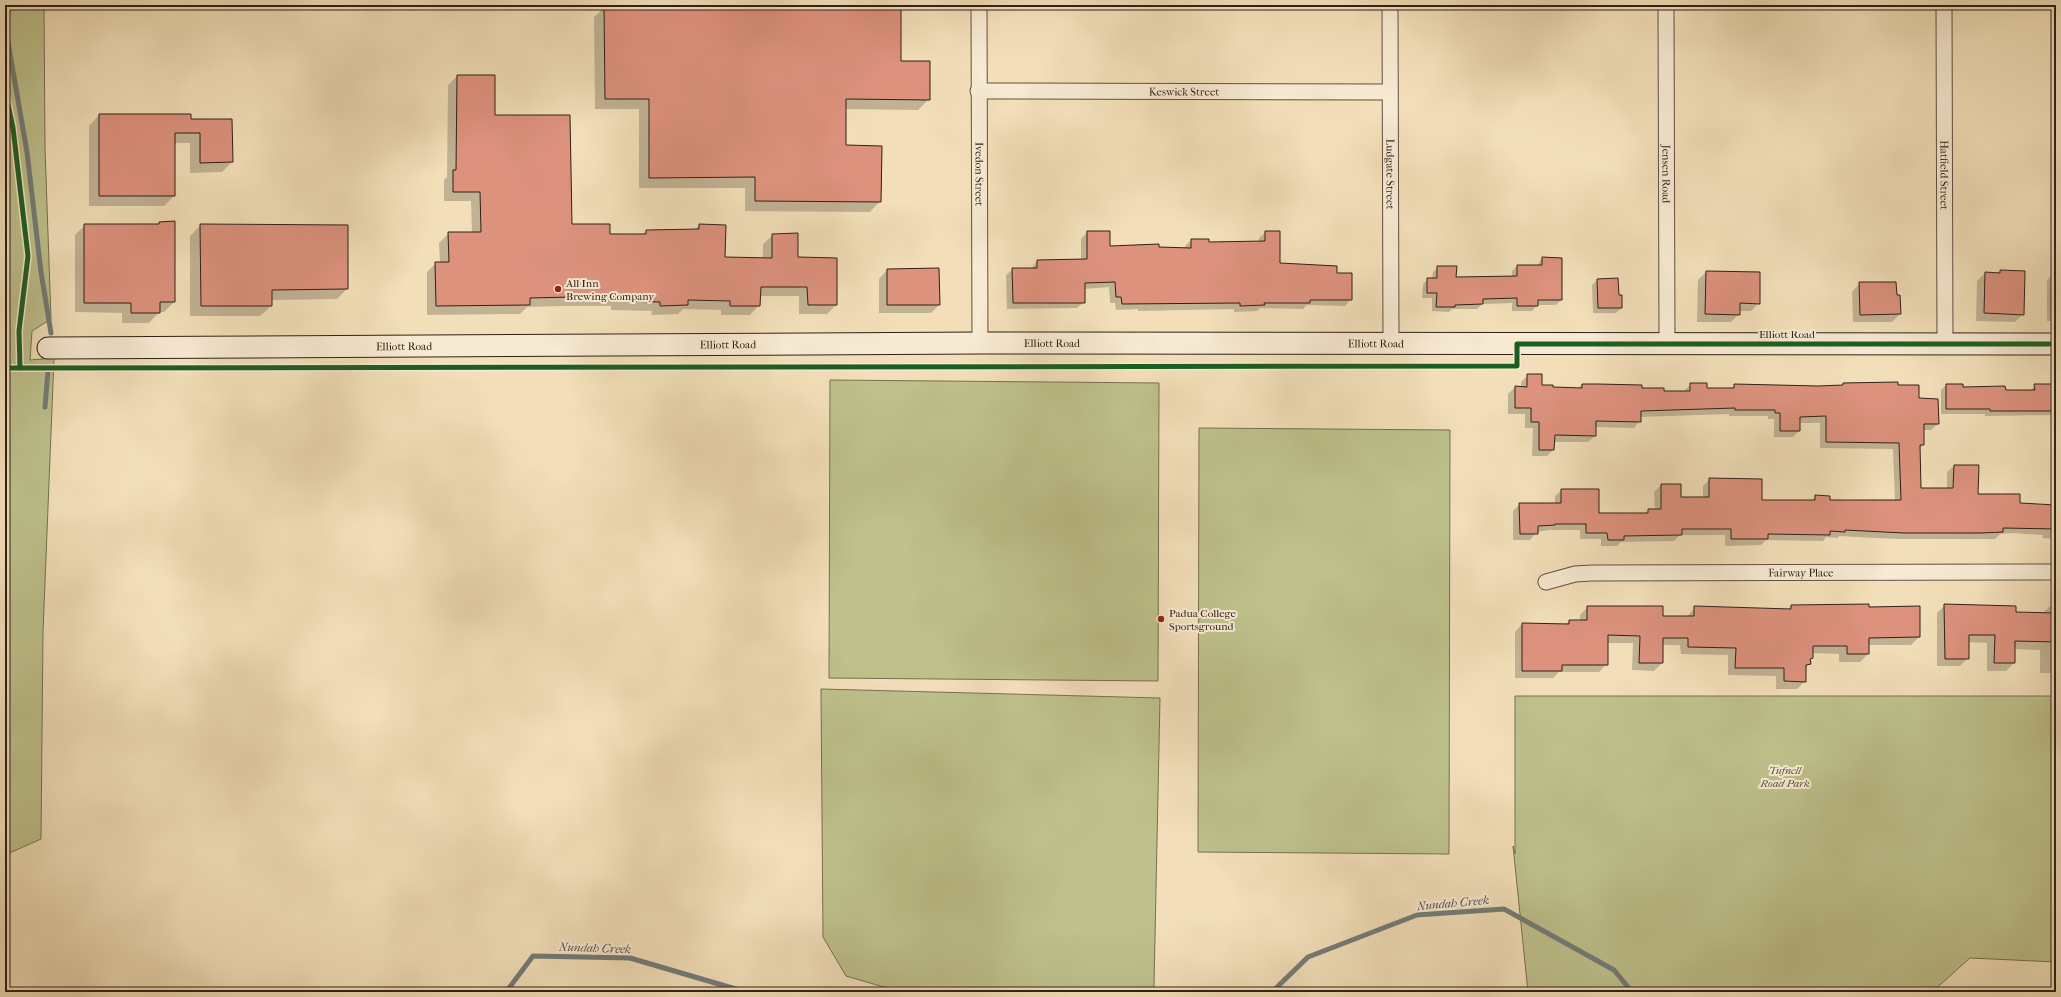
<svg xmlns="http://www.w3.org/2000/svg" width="2061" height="997" font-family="'IM FELL French Canon',serif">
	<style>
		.green { fill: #bec18c; stroke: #767052 }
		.shadow { fill: #0003 }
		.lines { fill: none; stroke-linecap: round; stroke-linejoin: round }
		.stream { stroke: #737c79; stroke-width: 5 }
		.building { fill: #dd927e; stroke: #2f2017 }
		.street-casing { stroke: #605040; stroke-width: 17 }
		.secondary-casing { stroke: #2f2017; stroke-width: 23 }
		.street { stroke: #f7ead2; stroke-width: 15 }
		.secondary { stroke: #f7ead2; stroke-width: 21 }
		.cycleway-casing { stroke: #f7ead2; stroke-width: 8 }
		.cycleway { stroke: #1b5e20; stroke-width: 5 }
		.poi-dot { fill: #8f2418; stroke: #f7ead2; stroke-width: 1.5 }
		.labels { text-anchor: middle; stroke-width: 4; stroke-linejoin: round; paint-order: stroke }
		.street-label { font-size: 11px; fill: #2f2017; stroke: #f7ead2 }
		.poi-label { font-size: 11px; fill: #2f2017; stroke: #f7ead2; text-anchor: start }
		.park-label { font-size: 11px; font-style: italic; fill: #5a503a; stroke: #f7ead2 }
		.water-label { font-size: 12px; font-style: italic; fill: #514e48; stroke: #f7ead2 }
	</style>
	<rect width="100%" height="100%" fill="#f2dfb9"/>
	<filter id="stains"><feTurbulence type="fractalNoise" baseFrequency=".005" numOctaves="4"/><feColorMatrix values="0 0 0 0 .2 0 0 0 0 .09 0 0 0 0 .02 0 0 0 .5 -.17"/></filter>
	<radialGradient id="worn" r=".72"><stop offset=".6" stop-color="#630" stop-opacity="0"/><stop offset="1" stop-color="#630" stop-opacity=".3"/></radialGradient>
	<g class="green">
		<polygon points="5,5 44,5 45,148 51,319 32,331 30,360 54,358 43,632 41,839 5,855"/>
		<polygon points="830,380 1159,383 1158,681 829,678"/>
		<polygon points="1199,428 1450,430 1449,854 1198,852"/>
		<polygon points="821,689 1160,698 1154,985 1152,992 901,992 846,976 823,937"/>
		<polygon points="1515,696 2056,696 2056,962 1970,958 1932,992 1528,992 1513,846 1515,854"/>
	</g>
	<g class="shadow">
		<polygon points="605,7 900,62 929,99 918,110 845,109 845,146 880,201 870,212 745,211 745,188 639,188 639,109 595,109 594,17"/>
		<polygon points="457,76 494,116 571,225 609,235 642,235 646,231 695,230 699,225 724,258 763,259 763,244 773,235 797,258 836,305 827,314 799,314 799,296 759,296 759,305 750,315 721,315 721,310 683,309 678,314 651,315 652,311 611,310 611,306 562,306 527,307 520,314 427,315 427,272 436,263 440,263 439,243 449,233 472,233 471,201 444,201 444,180 447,177 448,85"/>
		<polygon points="99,115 190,115 190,120 232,162 222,172 190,173 190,143 174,143 174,196 164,206 89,206 89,126"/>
		<polygon points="174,222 174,302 164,312 159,312 149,323 122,323 122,313 75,312 75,235 85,225 157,225 160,223"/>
		<polygon points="201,225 347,289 337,299 271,300 271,306 260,316 190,316 190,236"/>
		<polygon points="1087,232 1109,247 1185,249 1185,246 1191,240 1208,243 1259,242 1259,238 1266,232 1279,264 1336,274 1351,299 1345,306 1307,305 1303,309 1260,308 1257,311 1234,312 1234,309 1138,311 1138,309 1116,310 1115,303 1110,303 1109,287 1084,289 1084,302 1077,308 1007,309 1006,275 1013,269 1031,269 1037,261 1081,260 1081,239"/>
		<polygon points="1542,258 1561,300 1556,305 1537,305 1532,311 1512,311 1512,303 1482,304 1477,309 1452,309 1449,312 1432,311 1432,298 1422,298 1423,284 1428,279 1432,279 1433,272 1438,267 1455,278 1512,277 1512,271 1517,266 1537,266"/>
		<polygon points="887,270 939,305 931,313 879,313 879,279"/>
		<polygon points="2000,271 2023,314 2015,322 1976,321 1977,281 1985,273 1998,274"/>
		<polygon points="1706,272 1759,303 1751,311 1739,311 1739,314 1731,322 1697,322 1698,280"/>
		<polygon points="2052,275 2056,275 2056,321 2047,321 2047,280"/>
		<polygon points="1597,280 1618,296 1621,308 1616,313 1593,313 1592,285"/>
		<polygon points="1860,283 1896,296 1900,314 1892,322 1853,322 1852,292"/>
		<polygon points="1528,375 1541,386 1552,388 1578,389 1582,384 1663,392 1684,391 1691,384 1706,389 1731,389 1735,385 1818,387 1842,386 1843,384 1897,386 1918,399 1938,424 1931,430 1923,430 1923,445 1919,449 1920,489 1947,489 1947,472 1954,466 1977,495 2019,504 2056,506 2056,539 2042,538 2043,535 2012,533 2000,534 1995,539 1897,539 1839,536 1838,538 1826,537 1823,541 1766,540 1761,545 1725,546 1725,535 1680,535 1674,541 1621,542 1617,546 1601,546 1601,539 1580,539 1580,530 1549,530 1537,532 1530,540 1513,540 1513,511 1520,504 1555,504 1555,496 1562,490 1598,514 1645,514 1648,510 1655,510 1654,492 1661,485 1680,498 1703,498 1703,486 1710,479 1761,501 1811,501 1816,496 1829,501 1895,501 1893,449 1820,448 1820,423 1799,423 1799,431 1793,437 1774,437 1774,419 1768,419 1768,416 1729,416 1729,414 1640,417 1640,421 1634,428 1595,427 1595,436 1588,442 1554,442 1553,450 1547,456 1532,456 1533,428 1525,428 1525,414 1508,414 1508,394 1515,387 1521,388 1521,382"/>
		<polygon points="1946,385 1961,388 2005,391 2030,391 2035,385 2056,386 2056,415 1985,416 1985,414 1941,414 1941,390"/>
		<polygon points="1945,605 2015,613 2042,614 2050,606 2056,606 2056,673 2040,673 2040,650 2014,649 2014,663 2006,671 1987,671 1987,643 1968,642 1968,658 1960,666 1937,666 1937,613"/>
		<polygon points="1791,606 1919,607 1919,637 1911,645 1868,645 1868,654 1860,662 1839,662 1839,654 1812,653 1810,663 1805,668 1805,681 1797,689 1776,689 1776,676 1728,675 1728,655 1681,654 1680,645 1662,645 1662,663 1654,671 1632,670 1633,643 1607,643 1607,664 1599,672 1559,672 1553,678 1515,678 1515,632 1522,624 1565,625 1569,621 1580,621 1580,615 1588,607 1662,617 1687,617 1695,607 1787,610"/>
	</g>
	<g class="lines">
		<g class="stream">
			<polyline points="5,25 27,152 41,272 51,333"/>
			<polyline points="45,407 48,371"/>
			<polyline points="506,992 533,956 630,958 746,992"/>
			<polyline points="1272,992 1308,957 1417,915 1504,909 1614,970 1632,992"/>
		</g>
	</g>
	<g class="building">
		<polygon points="604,6 901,6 901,61 930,61 930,100 846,99 846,145 882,146 881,202 755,201 755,177 649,178 649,99 605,99"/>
		<polygon points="457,75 495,75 495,115 570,115 572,224 610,224 610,234 646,234 646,230 699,229 699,224 726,225 725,257 772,258 772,234 798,233 798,257 837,258 837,305 808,305 807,287 761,287 760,306 730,306 730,301 688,300 688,305 660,306 660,302 620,301 620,297 572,297 530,298 530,305 436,306 435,262 449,262 448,232 481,232 480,192 453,192 453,170 456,170"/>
		<polygon points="99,114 191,114 191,119 232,119 233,162 200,163 200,133 175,133 175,196 99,196"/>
		<polygon points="175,221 175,302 160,302 160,313 131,313 131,303 84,303 84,224 159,224 159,222"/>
		<polygon points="200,224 348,225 348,289 272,290 272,306 201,306"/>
		<polygon points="1087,231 1110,231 1110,246 1159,244 1159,247 1191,248 1191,239 1209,239 1209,242 1265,241 1265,231 1280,231 1280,263 1337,266 1337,273 1352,273 1352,300 1310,300 1310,303 1264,303 1265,305 1240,306 1240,303 1122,304 1121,297 1116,297 1115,282 1085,283 1085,303 1013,303 1012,268 1037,268 1037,260 1087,259"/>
		<polygon points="1542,257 1562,258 1562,300 1538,300 1538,306 1517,306 1517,298 1483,299 1483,304 1455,305 1455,307 1436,307 1437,293 1427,293 1427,278 1437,278 1437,266 1457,266 1456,277 1517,276 1517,265 1542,265"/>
		<polygon points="939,268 940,305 887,305 887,269"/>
		<polygon points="2000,270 2025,271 2024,315 1984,313 1985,272 2000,273"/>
		<polygon points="1706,271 1760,272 1760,304 1740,303 1740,315 1705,314"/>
		<polygon points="1618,278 1619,295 1622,295 1622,308 1598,308 1597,279"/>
		<polygon points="1859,282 1896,282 1897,295 1900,295 1901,314 1860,315"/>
		<polygon points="1527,374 1542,374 1542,385 1553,385 1553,387 1582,388 1582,384 1598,384 1642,385 1642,388 1664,388 1664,391 1690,391 1690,383 1707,383 1707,388 1734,388 1734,384 1818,386 1843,385 1843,383 1898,382 1898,385 1919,385 1919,398 1938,399 1939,424 1924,424 1924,445 1920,445 1921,488 1953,488 1954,465 1979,465 1978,494 2020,494 2020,503 2056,505 2056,529 2003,528 2003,532 1981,533 1904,533 1845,530 1845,532 1830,531 1830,535 1768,534 1768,539 1731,539 1731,529 1682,529 1682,535 1624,536 1624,540 1608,540 1607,533 1586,533 1586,524 1555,524 1555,525 1538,526 1538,534 1520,534 1519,503 1561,503 1561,489 1599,489 1599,513 1648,513 1648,509 1661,509 1661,484 1681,484 1681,497 1709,497 1709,478 1762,479 1762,500 1815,500 1815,495 1830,496 1830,500 1901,500 1899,443 1826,442 1826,416 1800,417 1800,431 1780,431 1780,413 1775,413 1775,410 1735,410 1735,408 1641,411 1641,422 1596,421 1596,436 1555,435 1554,450 1539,450 1539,422 1531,422 1531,408 1515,408 1515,386 1527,387"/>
		<polygon points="1946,384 1963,384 1963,387 2005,386 2006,390 2035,390 2034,384 2056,384 2056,411 1990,411 1990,409 1946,409"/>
		<polygon points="1869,604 1869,607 1920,606 1920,637 1869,638 1869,654 1847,654 1847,646 1813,646 1813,658 1810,659 1811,664 1806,665 1806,682 1784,681 1784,668 1735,668 1736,648 1688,647 1688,638 1663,638 1663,663 1639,663 1640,636 1608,635 1608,665 1562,665 1562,671 1522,671 1522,623 1569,624 1569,620 1587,620 1587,606 1663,606 1663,616 1694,616 1694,606 1791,609 1791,605"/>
		<polygon points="1944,604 2016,606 2016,612 2056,613 2056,642 2015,641 2015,663 1994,663 1995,635 1969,635 1969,659 1945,659"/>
	</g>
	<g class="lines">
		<g class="street-casing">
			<g id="street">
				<path id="s1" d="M979,5L980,343"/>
				<path id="s2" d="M1390,5L1391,343"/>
				<path id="s3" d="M1666,5L1667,344"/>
				<path id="s4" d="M1944,5L1945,345"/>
				<path id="s5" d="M978,91L1390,92"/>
				<path id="s6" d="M1546,582L1575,574L1592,573L2056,572"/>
			</g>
		</g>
		<g class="secondary-casing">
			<g id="secondary">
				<path id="s7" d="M48,348L980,343L2056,344"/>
			</g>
		</g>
		<use href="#street" class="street"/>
		<use href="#secondary" class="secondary"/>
		<g class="cycleway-casing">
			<g id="cycleway">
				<polyline points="5,90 13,128 28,256 19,331 20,368"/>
				<polyline points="5,368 1517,366 1517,344 2056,344"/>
			</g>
		</g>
		<use href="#cycleway" class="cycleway"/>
	</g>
	<g class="poi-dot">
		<circle cx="558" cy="289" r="4"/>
		<circle cx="1161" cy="619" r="4"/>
	</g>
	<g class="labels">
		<g class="street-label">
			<text dy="4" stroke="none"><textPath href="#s5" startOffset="206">Keswick Street</textPath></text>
			<text dy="4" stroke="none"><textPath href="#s1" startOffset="169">Ivedon Street</textPath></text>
			<text dy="4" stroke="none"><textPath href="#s2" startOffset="169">Ludgate Street</textPath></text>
			<text dy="4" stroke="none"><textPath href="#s3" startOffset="169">Jensen Road</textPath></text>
			<text dy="4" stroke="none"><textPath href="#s4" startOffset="170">Hatfield Street</textPath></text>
			<text x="1787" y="338">Elliott Road</text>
			<text dy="4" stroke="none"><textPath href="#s7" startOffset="1004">Elliott Road</textPath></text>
			<text dy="4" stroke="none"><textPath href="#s7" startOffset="1328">Elliott Road</textPath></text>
			<text dy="4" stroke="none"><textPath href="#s7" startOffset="680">Elliott Road</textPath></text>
			<text dy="4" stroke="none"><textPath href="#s7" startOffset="356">Elliott Road</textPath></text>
			<text dy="4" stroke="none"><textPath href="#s6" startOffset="256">Fairway Place</textPath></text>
		</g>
		<g class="poi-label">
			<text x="566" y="287">All Inn<tspan x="566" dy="13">Brewing Company</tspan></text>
			<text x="1169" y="617">Padua College<tspan x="1169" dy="13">Sportsground</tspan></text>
		</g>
		<g class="park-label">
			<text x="1785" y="774">Tufnell<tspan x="1785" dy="13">Road Park</tspan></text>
		</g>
		<g class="water-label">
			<text transform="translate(1453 903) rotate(-5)" y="4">Nundah Creek</text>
			<text transform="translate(595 948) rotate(2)" y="4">Nundah Creek</text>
		</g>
	</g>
	<rect width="2061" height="997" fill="none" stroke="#f2dfb9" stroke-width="20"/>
	<rect x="6" y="6" width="2049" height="985" fill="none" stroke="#2f2017" stroke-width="2"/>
	<rect x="10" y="10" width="2041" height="977" fill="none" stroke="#2f2017"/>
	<rect width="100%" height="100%" filter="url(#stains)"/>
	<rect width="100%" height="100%" fill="url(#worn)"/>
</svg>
